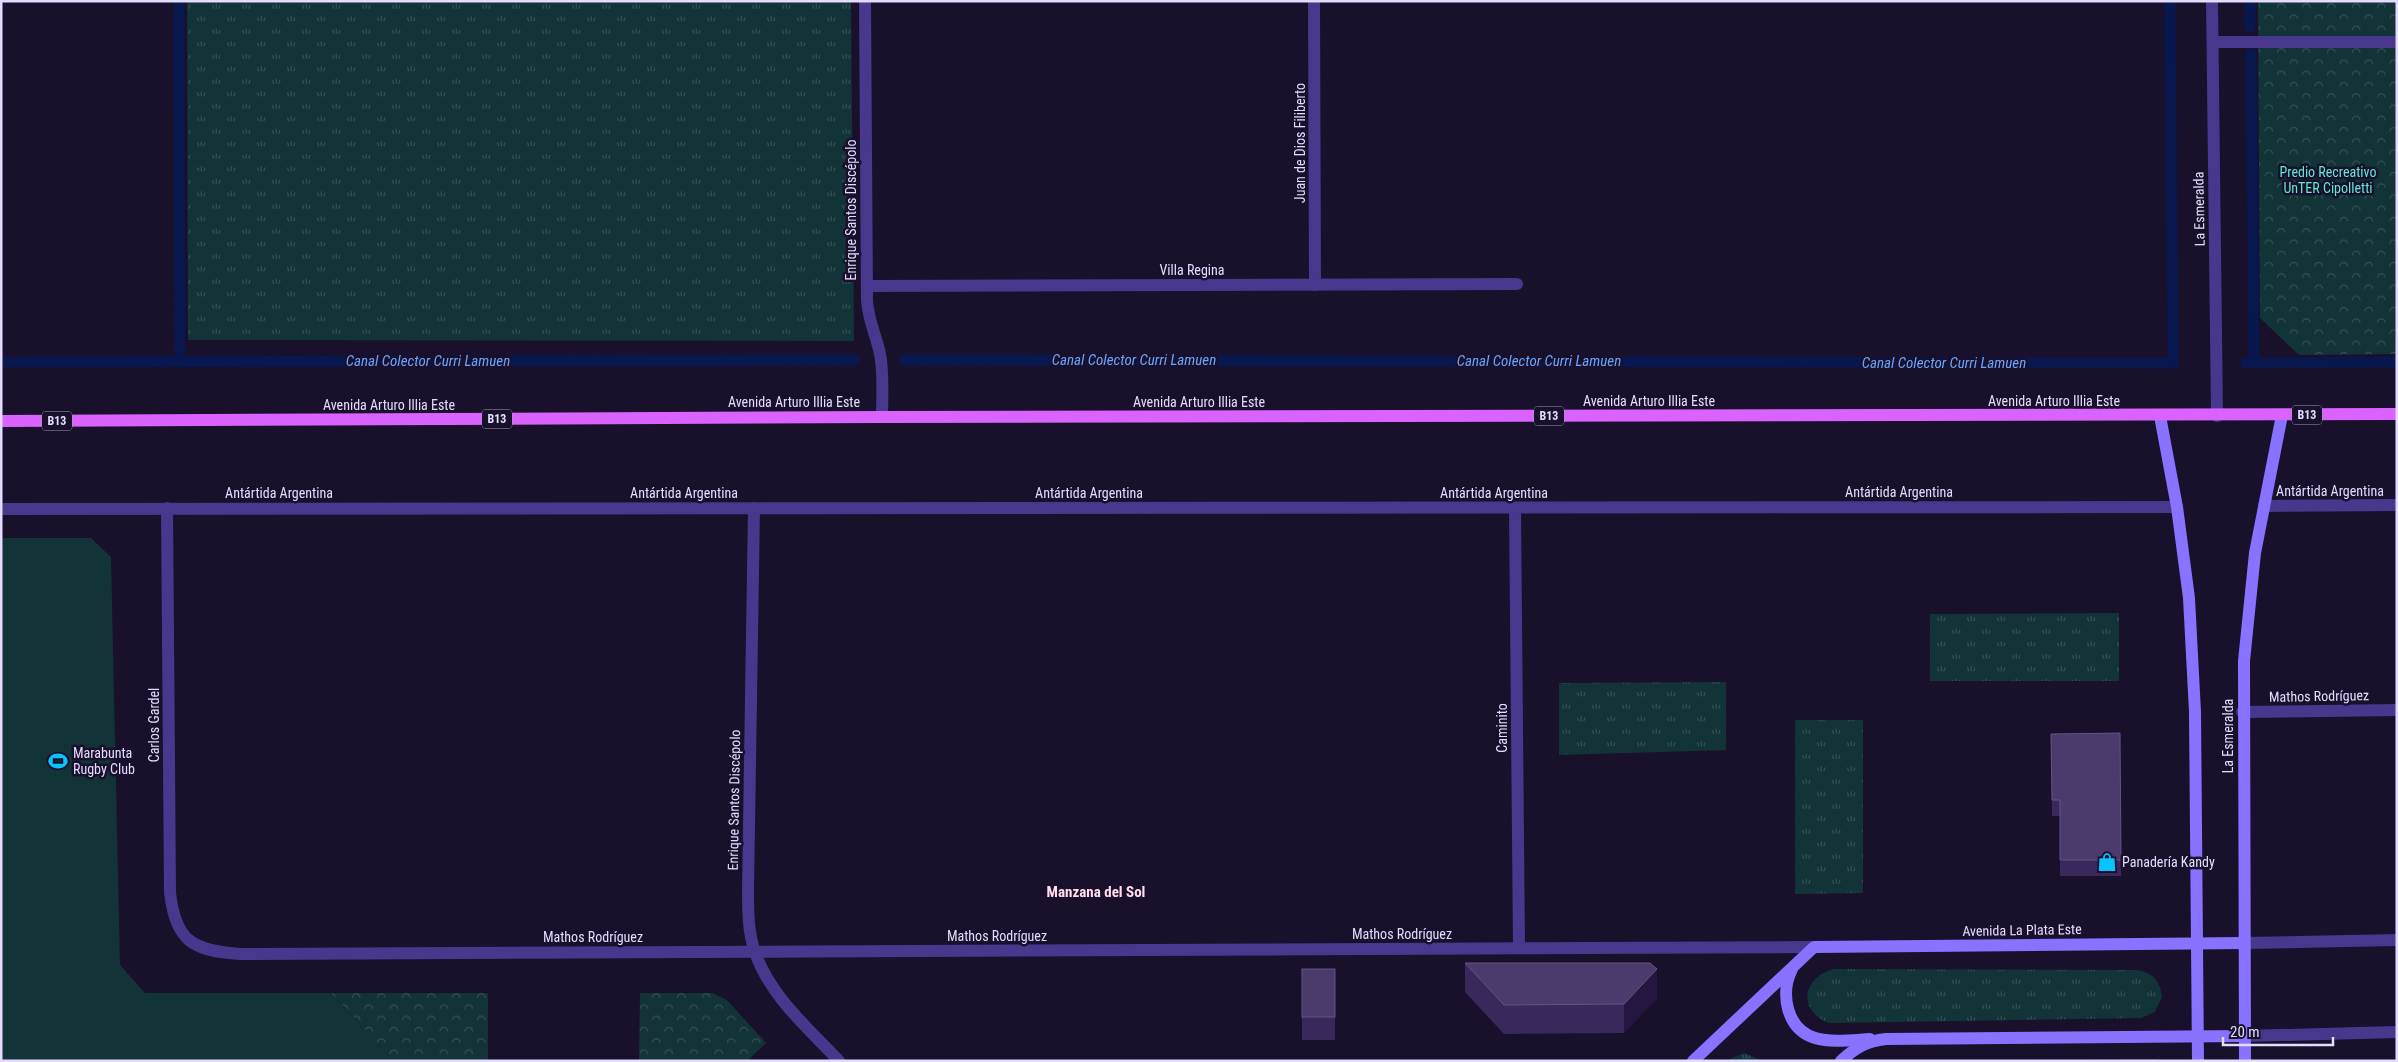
<svg xmlns="http://www.w3.org/2000/svg" width="2398" height="1062" font-family="'Roboto Condensed',sans-serif">
	<style>
		.grass { fill: url(#grass-tufts) }
		.park { fill: url(#park-crowns) }
		.garden { fill: #123337 }
		.lines { fill: none; stroke-linecap: round; stroke-linejoin: round }
		.stream { stroke: #08174d; stroke-width: 11 }
		.service { stroke: #47388e; stroke-width: 12 }
		.minor { stroke: #47388e; stroke-width: 12 }
		.tertiary { stroke: #47388e; stroke-width: 12 }
		.secondary { stroke: #8972ff; stroke-width: 12 }
		.primary { stroke: #da62ff; stroke-width: 12 }
		.wall { fill: #39285b }
		.shaded-wall { fill: #241641 }
		.building { fill: #4b3b6d; stroke: #635484 }
		.labels { text-anchor: middle; stroke-width: 5; stroke-linejoin: round; paint-order: stroke }
		.shield { fill: #19102c; stroke: #a79ec0; stroke-width: 1 }
		.shield-label { font-size: 12px; font-weight: bold; fill: #e4dbff }
		.street-label { font-size: 14px; fill: #e4dbff; stroke: #19102c }
		.park-label { font-size: 14px; fill: #5ee8d8; stroke: #19102c }
		.poi-label { font-size: 14px; fill: #e4dbff; stroke: #19102c; text-anchor: start }
		.water-label { font-size: 15px; font-style: italic; fill: #69a5ff; stroke: #19102c }
		.neighbourhood-label { font-size: 15px; font-weight: bold; fill: #fde; stroke: #19102c }
	</style>
	<defs>
		<pattern id="grass-tufts" width="24" height="20" patternUnits="userSpaceOnUse" patternTransform="scale(1.25)"><rect width="24" height="20" fill="#123337"/><path d="M3 7l-1-3M5 7V3M7 7l1-3M15 17l-1-3M17 17v-4M19 17l1-3" fill="none" stroke="#345055"/></pattern>
		<pattern id="park-crowns" width="20" height="18" patternUnits="userSpaceOnUse" patternTransform="scale(1.25)"><rect width="20" height="18" fill="#123337"/><path d="M2 6a3 3 0 1 1 6 0M12 15a3 3 0 1 1 6 0" fill="none" stroke="#345055"/></pattern>
	</defs>
	<rect width="100%" height="100%" fill="#19102c"/>
	<g class="grass">
		<polygon points="187,1 851,1 854,341 188,340"/>
		<polygon points="2119,613 2119,681 1930,681 1930,614"/>
		<polygon points="1726,682 1726,750 1559,755 1559,683"/>
		<polygon points="1795,720 1863,720 1863,893 1795,894"/>
		<path d="M1834,969L2136,970C2152,972 2160,980 2162,997L2155,1012L2141,1018L1829,1023C1797,1011 1802,977 1834,969Z"/>
		<polygon points="1744,1053 1763,1061 1726,1061"/>
	</g>
	<g class="park">
		<polygon points="2258,1 2397,1 2397,354 2299,355 2260,318"/>
		<polygon points="331,993 488,993 488,1061 393,1061"/>
		<polygon points="640,993 712,993 727,1000 766,1043 747,1061 639,1061"/>
		<polygon points="2155,1059 2164,1061 1983,1061"/>
	</g>
	<polygon class="garden" points="1,538 91,538 111,557 120,965 145,993 331,993 393,1061 1,1061"/>
	<g class="lines">
		<g class="stream">
			<polyline points="179,1 180,361"/>
			<polyline points="2250,1 2250,27"/>
			<polyline points="2251,54 2254,363"/>
			<polyline points="904,360 2173,363 2170,1"/>
			<polyline points="1,362 854,360"/>
			<polyline points="2246,363 2397,362"/>
		</g>
		<g class="service">
			<polyline points="2213,42 2397,42"/>
			<polyline points="2242,712 2397,710"/>
		</g>
		<g class="minor">
			<path d="M865,1L867,300C868,320 876,335 880,354C884,374 882,396 882,417"/>
			<polyline points="1314,1 1315,285"/>
			<polyline points="867,286 1517,284"/>
			<polyline points="2264,506 2397,505"/>
			<path d="M167,508L170,892C175,941 193,951 240,954L1814,947"/>
			<path d="M754,508L748,890C748,910 748,933 755,952C769,995 809,1029 839,1061"/>
			<polyline points="1515,508 1519,948"/>
			<polyline points="1,509 2177,507"/>
			<polyline points="2244,943 2397,940"/>
			<polyline points="2245,1036 2397,1032"/>
		</g>
		<polyline class="tertiary" points="2212,1 2217,416"/>
		<g class="secondary">
			<polyline points="2160,416 2177,507 2189,598 2195,712 2198,1061"/>
			<path d="M1792,969C1780,993 1786,1029 1815,1038C1831,1043 1853,1040 1870,1039"/>
			<polyline points="1693,1061 1814,947 2244,943"/>
			<path d="M1841,1061C1855,1048 1866,1041 1886,1039L2245,1036"/>
			<polyline points="2245,1061 2244,661 2255,553 2282,415"/>
		</g>
		<polyline class="primary" points="1,421 882,417 2397,414"/>
	</g>
	<g class="wall">
		<polygon points="2120,733 2121,876 2060,876 2060,816 2052,816 2051,734"/>
		<polygon points="1465,963 1657,998 1624,1033 1504,1034 1465,992"/>
		<rect x="1302" y="969" width="33" height="71"/>
	</g>
	<polygon class="shaded-wall" points="1657,969 1657,998 1624,1033 1624,1004"/>
	<g class="building">
		<polygon points="2120,733 2121,860 2060,860 2060,800 2052,800 2051,734"/>
		<polygon points="1465,963 1650,963 1657,969 1624,1004 1504,1005"/>
		<rect x="1302" y="969" width="33" height="48"/>
	</g>
	<defs>
		<g id="stadium-bare" transform="scale(1.5)"><path d="M0-5a6.5 5 0 1 0 0 10a6.5 5 0 1 0 0-10ZM-3.5-1.8h7v3.6h-7Z" fill="#07c4ff" stroke="#19102c" stroke-width="2.5" paint-order="stroke"/></g>
		<g id="shop-bare" transform="scale(1.5)"><path d="M-5-2.5h2.3a2.7 3.5 0 0 1 5.4 0H5L5.5 6h-11ZM-1.5-2.5h3a1.5 2.3 0 0 0-3 0Z" fill="#07c4ff" stroke="#19102c" stroke-width="2.5" paint-order="stroke"/></g>
	</defs>
	<g fill-rule="evenodd">
		<use href="#stadium-bare" x="58" y="761"/>
		<use href="#shop-bare" x="2107" y="862"/>
	</g>
	<g class="labels">
		<g class="shield">
			<rect x="2292" y="405.5" width="30" height="19" rx="4"/>
			<rect x="1534" y="406.5" width="30" height="19" rx="4"/>
			<rect x="482" y="409.5" width="30" height="19" rx="4"/>
			<rect x="42" y="411.5" width="30" height="19" rx="4"/>
		</g>
		<g class="shield-label">
			<text x="2307" y="419">B13</text>
			<text x="1549" y="420">B13</text>
			<text x="497" y="423">B13</text>
			<text x="57" y="425">B13</text>
		</g>
		<g class="street-label">
			<text transform="translate(1300 143) rotate(-90)" y="5">Juan de Dios Filiberto</text>
			<text transform="translate(2199 209) rotate(-91)" y="5">La Esmeralda</text>
			<text transform="translate(851 210) rotate(-90)" y="5">Enrique Santos Discépolo</text>
			<text x="1192" y="275">Villa Regina</text>
			<text x="1649" y="406">Avenida Arturo Illia Este</text>
			<text x="2054" y="406">Avenida Arturo Illia Este</text>
			<text x="794" y="407">Avenida Arturo Illia Este</text>
			<text x="1199" y="407">Avenida Arturo Illia Este</text>
			<text x="389" y="410">Avenida Arturo Illia Este</text>
			<text x="2330" y="496">Antártida Argentina</text>
			<text x="1899" y="497">Antártida Argentina</text>
			<text x="279" y="498">Antártida Argentina</text>
			<text x="684" y="498">Antártida Argentina</text>
			<text x="1089" y="498">Antártida Argentina</text>
			<text x="1494" y="498">Antártida Argentina</text>
			<text transform="translate(2319 696) rotate(-1)" y="5">Mathos Rodríguez</text>
			<text transform="translate(154 725) rotate(-90)" y="5">Carlos Gardel</text>
			<text transform="translate(1502 728) rotate(-90)" y="5">Caminito</text>
			<text transform="translate(2228 736) rotate(-90)" y="5">La Esmeralda</text>
			<text transform="translate(734 800) rotate(-89)" y="5">Enrique Santos Discépolo</text>
			<text transform="translate(2022 930) rotate(-1)" y="5">Avenida La Plata Este</text>
			<text x="1402" y="939">Mathos Rodríguez</text>
			<text x="997" y="941">Mathos Rodríguez</text>
			<text x="593" y="942">Mathos Rodríguez</text>
		</g>
		<g class="park-label">
			<text x="2328" y="177">Predio Recreativo<tspan x="2328" dy="16">UnTER Cipolletti</tspan></text>
		</g>
		<g class="poi-label">
			<text x="73" y="758">Marabunta<tspan x="73" dy="16">Rugby Club</tspan></text>
			<text x="2122" y="867">Panadería Kandy</text>
		</g>
		<g class="water-label">
			<text x="1134" y="365">Canal Colector Curri Lamuen</text>
			<text x="428" y="366">Canal Colector Curri Lamuen</text>
			<text x="1539" y="366">Canal Colector Curri Lamuen</text>
			<text x="1944" y="368">Canal Colector Curri Lamuen</text>
		</g>
		<g class="neighbourhood-label">
			<text x="1096" y="897">Manzana del Sol</text>
		</g>
	</g>
	<rect width="2398" height="1062" fill="none" stroke="#e4dbff" stroke-width="5"/>
	<path d="M2223 1037v8h110v-8" fill="none" stroke="#e4dbff" stroke-width="2.5"/>
	<text x="2230" y="1037" font-size="15" fill="#e4dbff" stroke="#19102c" stroke-width="4" paint-order="stroke">20 m</text>
</svg>
